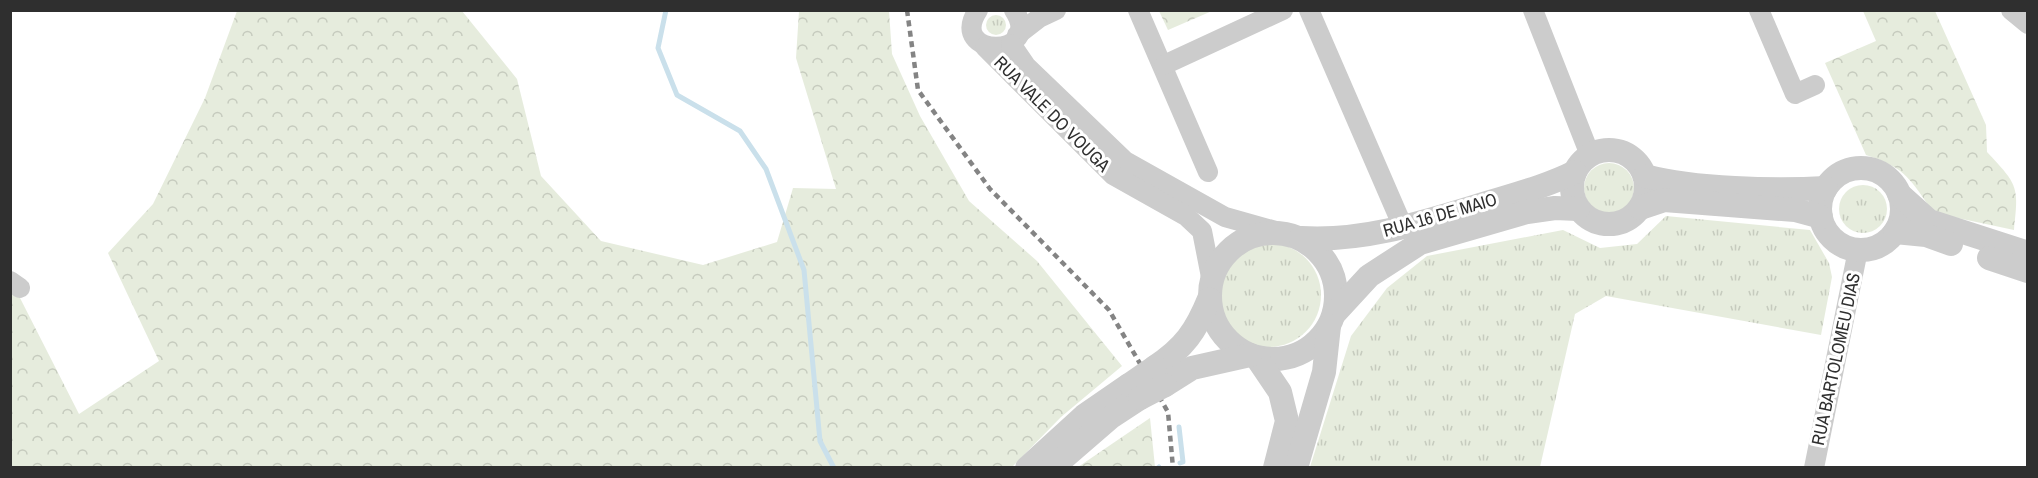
<svg xmlns="http://www.w3.org/2000/svg" width="2038" height="478" font-family="'Archivo Narrow',sans-serif">
	<style>
		.grass { fill: url(#grass-tufts) }
		.forest { fill: url(#forest-crowns) }
		.lines { fill: none; stroke-linecap: round; stroke-linejoin: round }
		.stream { stroke: #cae0eb; stroke-width: 5 }
		.minor { stroke: #ccc; stroke-width: 20 }
		.tertiary { stroke: #ccc; stroke-width: 24 }
		.rail { stroke: #848484; stroke-width: 4.5; stroke-dasharray: 6 4.5; stroke-linecap: butt }
		.tertiary-bridge { stroke: #ccc; stroke-width: 24 }
		.labels { text-anchor: middle; stroke-width: 6; stroke-linejoin: round; paint-order: stroke }
		.street-label { font-size: 18px; fill: #2f2f2f; stroke: #fff }
	</style>
	<defs>
		<pattern id="grass-tufts" width="24" height="20" patternUnits="userSpaceOnUse" patternTransform="scale(1.5)"><rect width="24" height="20" fill="#e6ecdd"/><path d="M3 7l-1-3M5 7V3M7 7l1-3M15 17l-1-3M17 17v-4M19 17l1-3" fill="none" stroke="#c6cbbe"/></pattern>
		<pattern id="forest-crowns" width="20" height="18" patternUnits="userSpaceOnUse" patternTransform="scale(1.5)"><rect width="20" height="18" fill="#e6ecdd"/><path d="M2 6a3 3 0 1 1 6 0M12 15a3 3 0 1 1 6 0" fill="none" stroke="#c6cbbe"/></pattern>
	</defs>
	<rect width="100%" height="100%" fill="#fff"/>
	<g class="grass">
		<circle cx="996" cy="25" r="10"/>
		<circle cx="1609" cy="188" r="25"/>
		<circle cx="1863" cy="209" r="24"/>
		<polygon points="1666,216 1810,230 1829,263 1832,277 1821,335 1606,296 1575,314 1540,467 1310,467 1351,336 1387,288 1427,256 1563,230 1600,248 1637,244"/>
		<circle cx="1269" cy="295" r="52"/>
	</g>
	<g class="forest">
		<polygon points="237,11 462,11 517,79 541,176 601,241 703,265 777,242 793,188 836,189 796,58 799,11 889,11 892,54 920,116 969,201 1037,261 1122,366 1061,417 1012,467 11,467 10,289 19,296 79,414 159,361 108,253 153,204 205,98"/>
		<polygon points="1159,11 1212,11 1168,30"/>
		<path d="M1863,11H1935L1986,125L1987,152C2018,185 2019,186 2014,230L1934,213C1910,180 1907,168 1866,155L1825,63L1876,41Z"/>
		<polygon points="1150,418 1155,467 1078,467"/>
	</g>
	<g class="lines">
		<g class="stream">
			<polyline points="666,10 658,48 677,95 740,131 766,169 804,270 820,441 834,468"/>
			<polyline points="1179,427 1183,462 1180,463"/>
			<polyline points="1158,468 1159,467"/>
		</g>
		<g class="minor">
			<path d="M978,10C946,59 1046,59 1014,10"/>
			<polyline points="1138,10 1208,172"/>
			<polyline points="1309,10 1403,227"/>
			<polyline points="1533,10 1590,155"/>
			<polyline points="1759,10 1795,94 1815,85"/>
			<polyline points="2011,10 2028,24"/>
			<polyline points="1017,35 1039,18 1056,10"/>
			<polyline points="1011,44 1026,66 1125,161 1225,217 1279,232"/>
			<polyline points="985,47 1113,175 1186,216 1202,231 1211,277"/>
			<polyline points="1164,65 1283,10"/>
			<polyline points="10,281 20,288"/>
			<polyline points="1814,468 1858,250"/>
		</g>
		<g class="tertiary">
			<circle cx="1609" cy="187" r="37"/>
			<circle cx="1861" cy="209" r="41"/>
			<path d="M1645,176C1695,189 1774,191 1826,188"/>
			<polyline points="1899,194 1929,221 2028,253"/>
			<polyline points="1640,208 1664,200 1795,210 1821,217"/>
			<polyline points="1895,232 1926,235 1951,244"/>
			<circle cx="1273" cy="296" r="63"/>
			<path d="M1301,238C1362,242 1421,223 1480,205C1512,195 1545,187 1575,172"/>
			<polyline points="1989,258 2028,271"/>
			<polyline points="1334,314 1369,276 1420,243 1527,212 1555,208 1578,209"/>
			<polyline points="1257,358 1280,392 1287,421 1275,468"/>
			<path d="M1155,367C1184,348 1196,331 1209,299"/>
			<polyline points="1165,385 1192,368 1250,355"/>
			<polyline points="1027,468 1084,416 1129,385"/>
			<polyline points="1052,468 1111,417 1140,398"/>
			<polyline points="1296,468 1324,372 1329,326"/>
		</g>
		<polyline class="rail" points="907,10 918,90 990,189 1109,310 1168,412 1173,468"/>
		<g class="tertiary-bridge">
			<polyline points="1129,385 1155,367"/>
			<polyline points="1140,398 1165,385"/>
		</g>
	</g>
	<g class="labels">
		<g class="street-label">
			<text transform="translate(1052 114) rotate(45)" y="6">RUA VALE DO VOUGA</text>
			<text transform="translate(1440 215) rotate(-16)" y="6">RUA 16 DE MAIO</text>
			<text transform="translate(1836 359) rotate(-78)" y="6">RUA BARTOLOMEU DIAS</text>
		</g>
	</g>
	<rect width="2038" height="478" fill="none" stroke="#2f2f2f" stroke-width="24"/>
</svg>
